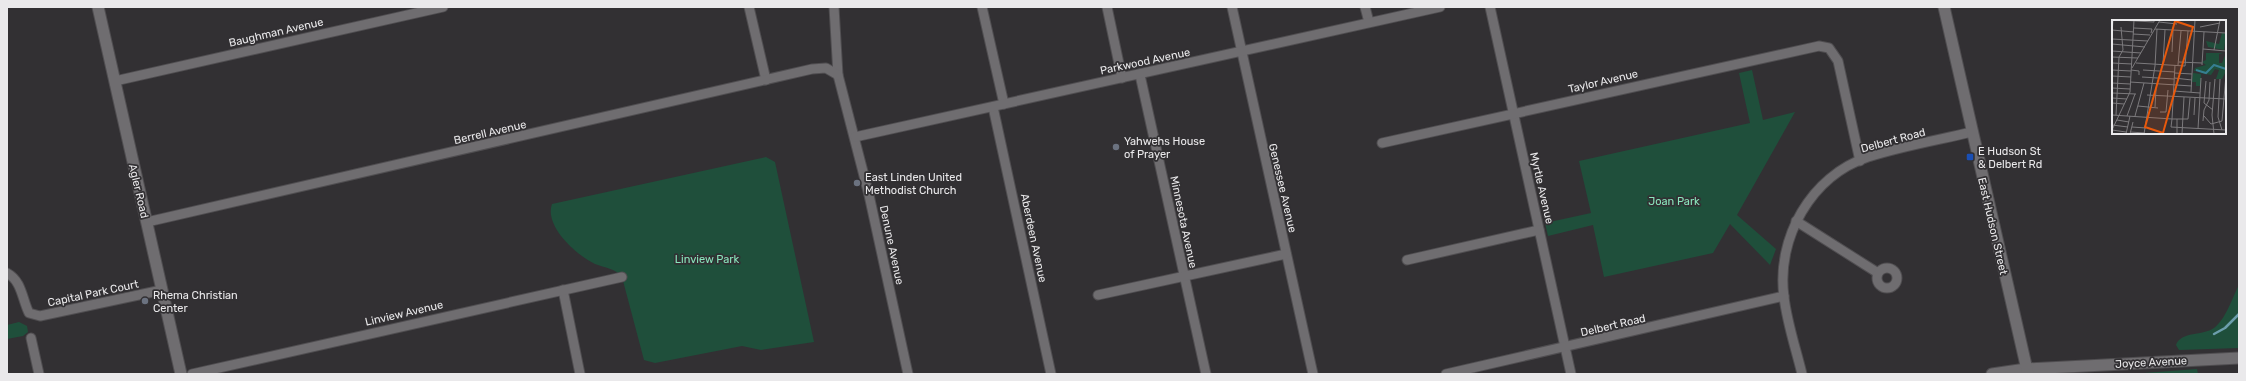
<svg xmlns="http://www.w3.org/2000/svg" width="2246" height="381" font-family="Rubik,sans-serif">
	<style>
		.green { fill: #1f4f3b }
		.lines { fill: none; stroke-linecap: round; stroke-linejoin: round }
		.stream { stroke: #6c9eac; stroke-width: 2.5 }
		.minor-casing { stroke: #504e51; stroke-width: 11 }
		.tertiary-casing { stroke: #504e51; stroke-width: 13 }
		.secondary-casing { stroke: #504e51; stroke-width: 13 }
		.minor { stroke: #6f6d70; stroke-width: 9 }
		.tertiary { stroke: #6f6d70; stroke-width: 11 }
		.secondary { stroke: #6f6d70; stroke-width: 11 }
		.worship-dot { fill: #6b7280; stroke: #323033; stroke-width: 1.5 }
		.transit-dot { fill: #1a4fb4; stroke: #323033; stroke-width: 1.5 }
		.labels { text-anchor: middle; stroke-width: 3.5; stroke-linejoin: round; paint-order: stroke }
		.street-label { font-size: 11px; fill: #eae9eb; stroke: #323033 }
		.poi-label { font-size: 11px; fill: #eae9eb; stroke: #323033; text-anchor: start }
		.park-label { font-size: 11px; fill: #89e5bc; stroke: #323033 }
		.inset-river { fill: none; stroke: #367e91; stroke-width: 2 }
		.inset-road { fill: none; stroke: #7c7a7d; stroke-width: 1 }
		.view { fill: #e8590c; fill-opacity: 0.15; stroke: #e8590c; stroke-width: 2 }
		.inset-edge { fill: none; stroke: #eae9eb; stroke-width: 2 }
	</style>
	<rect width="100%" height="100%" fill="#323033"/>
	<g class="green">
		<polygon points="1752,70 1763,120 1795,112 1737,215 1776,249 1770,265 1730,224 1713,253 1604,277 1593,225 1548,236 1545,223 1591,213 1579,161 1750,123 1739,73"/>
		<path d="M766,157L775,162L814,342L761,350L742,346L655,363L644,360L622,277C615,268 605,268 595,264C576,255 544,226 552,204Z"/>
		<path d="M2239,285V348L2179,350L2176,345C2181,331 2203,336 2214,328C2226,319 2232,298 2239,285Z"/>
		<polygon points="19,322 27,326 28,332 23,336 7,339 7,325"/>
		<polygon points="2197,369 2198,374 2144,373"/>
	</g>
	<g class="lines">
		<polyline class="stream" points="2214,334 2225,328 2239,314"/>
		<g class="minor-casing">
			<g id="minor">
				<polyline points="749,7 766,80"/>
				<polyline points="834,7 838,75 869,195 908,374"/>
				<polyline points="982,7 1004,104"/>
				<polyline points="1107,7 1122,78"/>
				<polyline points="1232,7 1313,374"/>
				<polyline points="1365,7 1369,22"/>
				<polyline points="1490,7 1571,374"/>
				<polyline points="1140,75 1206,374"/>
				<polyline points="115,81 443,7"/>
				<polyline points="993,107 1051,374"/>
				<polyline points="855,137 1440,7"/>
				<polyline points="1382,143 1819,46 1829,48 1838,61 1860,161"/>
				<polyline points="1796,221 1878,273"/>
				<polyline points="147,222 812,69 826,68 838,75"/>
				<polyline points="1407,260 1539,230"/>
				<circle cx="1887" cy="278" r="10"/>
				<path d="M7,273C22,281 22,299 29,313L40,316L162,290"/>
				<polyline points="563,290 580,374"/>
				<polyline points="1098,295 1286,254"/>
				<polyline points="31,338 39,374"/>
				<polyline points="192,374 622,277"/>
				<polyline points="1446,374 1784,296"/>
				<path d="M1802,374C1796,349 1787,323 1784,297C1776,238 1811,176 1868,157C1902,146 1938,140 1972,132"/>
			</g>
		</g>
		<g class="tertiary-casing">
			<polyline id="tertiary" points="1992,374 2026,369 2239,358"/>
		</g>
		<g class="secondary-casing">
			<g id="secondary">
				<polyline points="98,7 181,374"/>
				<polyline points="1944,7 2028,374"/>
			</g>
		</g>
		<use href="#minor" class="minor"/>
		<use href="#tertiary" class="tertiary"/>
		<use href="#secondary" class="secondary"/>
	</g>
	<g class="worship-dot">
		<circle cx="1116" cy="147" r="4"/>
		<circle cx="857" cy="183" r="4"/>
		<circle cx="145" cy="301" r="4"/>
	</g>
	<rect class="transit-dot" x="1966" y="153" width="8" height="8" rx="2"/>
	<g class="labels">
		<g class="street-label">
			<text transform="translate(276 32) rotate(-13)" y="4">Baughman Avenue</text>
			<text transform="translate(1145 61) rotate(-12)" y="4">Parkwood Avenue</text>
			<text transform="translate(1603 81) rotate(-13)" y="4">Taylor Avenue</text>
			<text transform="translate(490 132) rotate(-13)" y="4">Berrell Avenue</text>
			<text transform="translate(1893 140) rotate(-15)" y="4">Delbert Road</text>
			<text transform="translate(1283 188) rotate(77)" y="4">Genessee Avenue</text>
			<text transform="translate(1542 188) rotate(77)" y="4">Myrtle Avenue</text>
			<text transform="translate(139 191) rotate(77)" y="4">Agler Road</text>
			<text transform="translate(1184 222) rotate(78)" y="4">Minnesota Avenue</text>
			<text transform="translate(1993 226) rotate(77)" y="4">East Hudson Street</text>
			<text transform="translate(1034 238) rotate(78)" y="4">Aberdeen Avenue</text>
			<text transform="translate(892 245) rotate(78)" y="4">Denune Avenue</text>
			<text transform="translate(93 293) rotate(-12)" y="4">Capital Park Court</text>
			<text transform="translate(404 313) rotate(-13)" y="4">Linview Avenue</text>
			<text transform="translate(1613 325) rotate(-13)" y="4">Delbert Road</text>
			<text transform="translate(2151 362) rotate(-3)" y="4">Joyce Avenue</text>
		</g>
		<g class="poi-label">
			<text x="1124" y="145">Yahwehs House<tspan x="1124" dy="13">of Prayer</tspan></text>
			<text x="1978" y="155">E Hudson St<tspan x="1978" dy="13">&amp; Delbert Rd</tspan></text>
			<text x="865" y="181">East Linden United<tspan x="865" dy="13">Methodist Church</tspan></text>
			<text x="153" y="299">Rhema Christian<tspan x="153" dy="13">Center</tspan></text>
		</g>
		<g class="park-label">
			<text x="1674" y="205">Joan Park</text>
			<text x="707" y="263">Linview Park</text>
		</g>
	</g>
	<g transform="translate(2112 20)">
		<rect width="114" height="114" fill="#323033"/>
		<path d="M110,13L114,14L112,30L96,27L94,21L107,24ZM94,33H111L107,34V43H110L114,33V51L110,59H104L107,50L103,49L99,55L89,53V66H84V62H80L81,53L89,54V51H82L83,48L94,45L90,42L94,40Z" fill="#1f4f3b"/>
		<path class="inset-river" d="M84,50L94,53L102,45L114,49"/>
		<path class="inset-road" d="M6,0L42,2V0M47,2L65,4M88,7L108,3M22,8L40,9L39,13M43,9L114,13M0,10L22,12M0,13L1,0M21,14L38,15M0,19L36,21M0,24L33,27M91,29L114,31M102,30L108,0M0,31L29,33M60,32L61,10M0,37L26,38M67,42L90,43M0,43L20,44M24,43L73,46L76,11M51,44L53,10M63,45L60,99H76L78,78M66,45L69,11M90,45L92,12M20,48L48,0M0,50L19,51M19,50L27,51V55M31,50L63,52M63,53L80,54M0,56L19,57M30,57L62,59M62,58L80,60M108,59L106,97L110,110M94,61L92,83L101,90M18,62L80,66M0,63L18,64M0,68L18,69M62,71L88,73M79,72L83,0M0,73L24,74M35,75L114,79M0,78L15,79M0,83L12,84M26,86L46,88M43,87L44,69M48,92H54L56,70M0,95L60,99L59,107L114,110M4,95L7,37L11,30L9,7M82,95L83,78M15,96L23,74M23,96L32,63M92,96L99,104L110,101L114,55M5,100L17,102M91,101L92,90L97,80L98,62M0,105L16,107M20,107L34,108M86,109L89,58M0,110L14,112M0,110L18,72L22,0M18,112L33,113M14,114L18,96M18,114L21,102M32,114L43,46L45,9M65,114V99M70,114L72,77M102,114L100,95L103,59"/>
		<path class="view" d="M63,1L81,7L51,113L33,107Z"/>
		<rect width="114" height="114" class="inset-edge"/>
	</g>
	<rect width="2246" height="381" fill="none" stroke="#eae9eb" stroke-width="16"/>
</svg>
